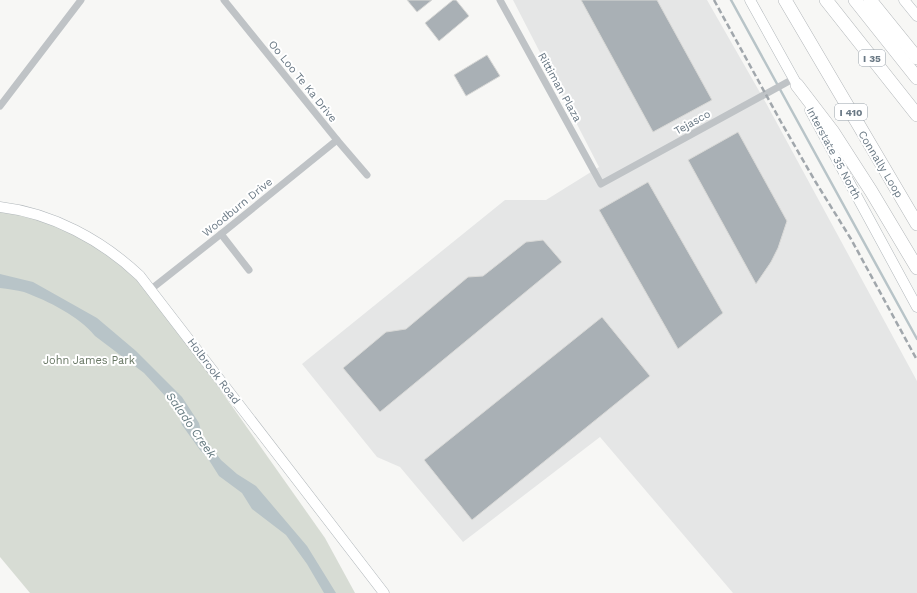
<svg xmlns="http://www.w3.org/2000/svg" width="917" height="593" font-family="'Work Sans',sans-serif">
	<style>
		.built { fill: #e5e6e6 }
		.green { fill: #d7dcd4 }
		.water { fill: #b8c4c8 }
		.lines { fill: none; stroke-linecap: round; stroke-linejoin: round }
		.stream { stroke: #b8c4c8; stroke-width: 2.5 }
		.building { fill: #a9b0b5; stroke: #d9d9d7 }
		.secondary-casing { stroke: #b1b7bb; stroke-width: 11 }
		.highway-casing { stroke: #b2b6b9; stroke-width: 14 }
		.street { stroke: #bfc3c6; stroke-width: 7 }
		.secondary { stroke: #fff; stroke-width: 10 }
		.highway { stroke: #fff; stroke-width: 13 }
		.rail { stroke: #a1a7ac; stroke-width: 2.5; stroke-dasharray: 6 3; stroke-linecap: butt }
		.labels { text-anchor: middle; stroke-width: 4; stroke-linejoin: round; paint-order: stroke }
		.shield { fill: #fff; stroke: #96a0a9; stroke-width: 1 }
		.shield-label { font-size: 10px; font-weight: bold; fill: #697884 }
		.street-label { font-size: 11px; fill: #697884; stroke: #fff }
		.park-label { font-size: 11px; fill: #677663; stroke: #fff }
		.water-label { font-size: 12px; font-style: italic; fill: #64797f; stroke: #fff }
	</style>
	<rect width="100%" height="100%" fill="#f7f7f5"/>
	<polygon class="built" points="513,0 707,0 766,103 917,381 917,593 733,593 600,437 463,542 400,467 377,457 302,364 505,200 546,200 599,167"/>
	<polygon class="green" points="0,208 66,226 110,251 150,290 325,538 355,593 30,593 0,557"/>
	<path class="water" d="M0,274L33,282L97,318L136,351L182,397L199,423L202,435L221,460L237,474L256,486L307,546L336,593H324L307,564L286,535L252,509L242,493L219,476L207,457L200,450L182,425L178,412L167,398L144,373L95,336C79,316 48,301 24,292C17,290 8,289 0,288Z"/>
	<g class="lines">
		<polyline class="stream" points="731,0 917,339"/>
	</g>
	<g class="building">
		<polygon points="407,0 432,0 417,12"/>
		<polygon points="453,0 456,0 469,16 439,41 425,23"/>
		<polygon points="581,0 657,0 712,100 653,132"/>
		<polygon points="487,55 500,76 466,96 454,75"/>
		<polygon points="738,132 787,221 778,248 771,262 756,284 688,160"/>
		<polygon points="648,182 723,313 678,349 599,210"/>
		<polygon points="543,240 562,262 380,412 343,368 386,332 406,329 468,277 483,276 526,242"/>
		<polygon points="602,317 650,376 472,520 424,460"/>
	</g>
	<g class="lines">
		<g class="secondary-casing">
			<g id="secondary">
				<polyline points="750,0 800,90"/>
				<polyline points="904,0 917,16"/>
				<polyline points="810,110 917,307"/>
				<path d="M0,207C52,213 102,240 140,276L384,593"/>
			</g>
		</g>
		<g class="highway-casing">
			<g id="highway">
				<polyline points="785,0 917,224"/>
				<polyline points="826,0 917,115"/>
				<polyline points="855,0 917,78"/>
				<polyline points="870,0 917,58"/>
				<polyline points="797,85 833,132 871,191 917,268"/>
			</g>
		</g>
		<g class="street">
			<polyline points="224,0 337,140 367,175"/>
			<polyline points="500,0 601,184 793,79"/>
			<polyline points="0,106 81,0"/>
			<polyline points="221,234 249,270"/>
			<polyline points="150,290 221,234 337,140"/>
		</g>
		<use href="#secondary" class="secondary"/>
		<use href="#highway" class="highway"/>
		<polyline class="rail" points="714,0 781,122 815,181 851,239 917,360"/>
	</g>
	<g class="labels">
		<g class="shield">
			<rect x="859" y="50" width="26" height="16" rx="3"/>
			<rect x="835" y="104" width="32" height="16" rx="3"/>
		</g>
		<g class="shield-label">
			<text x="872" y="62">I 35</text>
			<text x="851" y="116">I 410</text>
		</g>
		<g class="street-label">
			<text transform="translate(303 81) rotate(51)" y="4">Oo Loo Te Ka Drive</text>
			<text transform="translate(560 87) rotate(61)" y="4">Rittiman Plaza</text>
			<text transform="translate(692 122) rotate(-29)" y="4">Tejasco</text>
			<text transform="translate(834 153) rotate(62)" y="4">Interstate 35 North</text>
			<text transform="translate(881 164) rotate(59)" y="4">Connally Loop</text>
			<text transform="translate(237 207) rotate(-39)" y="4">Woodburn Drive</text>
			<text transform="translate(214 371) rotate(53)" y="4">Holbrook Road</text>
		</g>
		<g class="park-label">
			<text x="89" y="364">John James Park</text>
		</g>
		<g class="water-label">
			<text transform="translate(191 425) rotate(55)" y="4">Salado Creek</text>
		</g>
	</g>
</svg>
